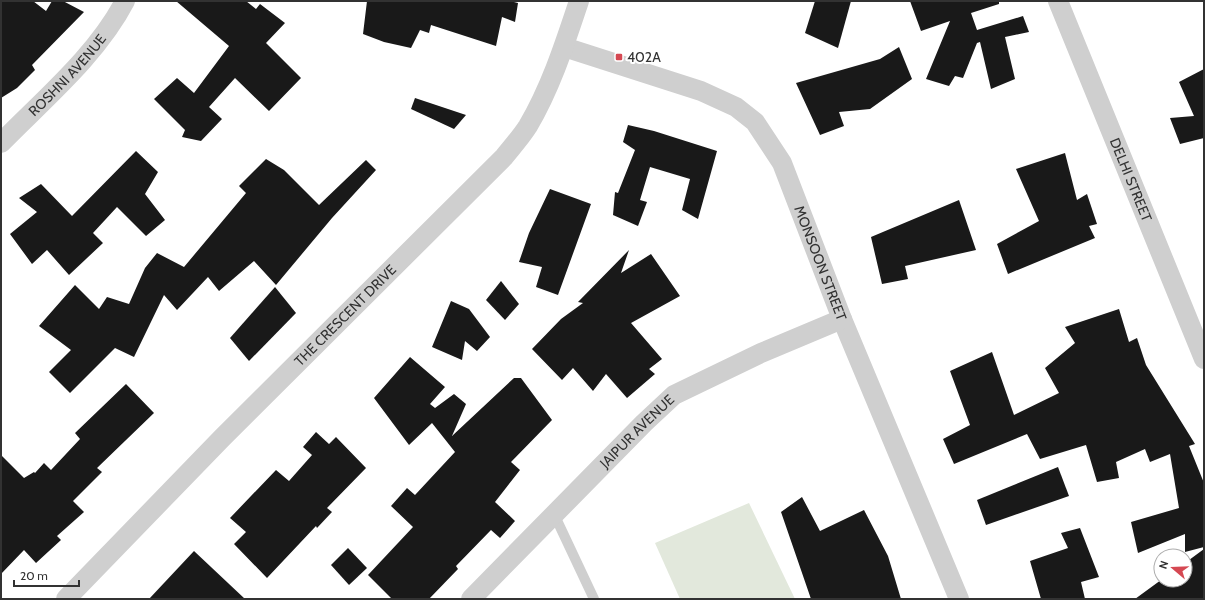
<svg xmlns="http://www.w3.org/2000/svg" width="1205" height="600" font-family="Cabin,sans-serif">
	<style>
		.green { fill: #e2e8dc }
		.building { fill: #191919 }
		.lines { fill: none; stroke-linecap: round; stroke-linejoin: round }
		.lane { stroke: #cfcfcf; stroke-width: 10 }
		.street { stroke: #cfcfcf; stroke-width: 20 }
		.poi-dot { fill: #d54852; stroke: #fff; stroke-width: 1.5 }
		.labels { text-anchor: middle; stroke-width: 4; stroke-linejoin: round; paint-order: stroke }
		.poi-label { font-size: 14px; fill: #323232; stroke: #fff; text-anchor: start }
		.street-label { font-size: 14px; fill: #323232; stroke: #fff }
	</style>
	<rect width="100%" height="100%" fill="#fff"/>
	<polygon class="green" points="749,503 795,599 680,599 655,543"/>
	<g class="building">
		<polygon points="1,1 33,1 46,11 52,1 63,1 84,12 32,65 35,70 17,88 1,98"/>
		<polygon points="176,1 246,1 256,9 260,4 285,23 266,43 301,78 269,111 235,78 209,107 222,119 201,141 182,137 185,130 154,99 177,78 194,93 229,46"/>
		<polygon points="367,1 510,1 518,3 515,22 502,17 496,46 431,25 429,33 420,30 411,48 384,42 363,34"/>
		<polygon points="815,1 851,1 838,48 805,33"/>
		<polygon points="910,1 999,1 999,4 971,13 977,30 1023,16 1029,32 1005,37 1015,79 991,89 980,42 977,43 963,78 955,76 949,86 926,79 950,21 921,31"/>
		<polygon points="899,47 912,79 870,109 839,112 844,126 820,135 796,83 880,59"/>
		<polygon points="1204,69 1204,138 1180,144 1170,118 1194,116 1179,82"/>
		<polygon points="415,98 466,115 454,129 411,109"/>
		<polygon points="628,125 654,131 717,151 698,219 682,210 690,179 650,167 640,200 647,202 638,226 613,215 615,192 618,193 635,150 623,142"/>
		<polygon points="136,151 158,172 145,194 165,220 146,236 117,207 93,233 103,243 69,275 47,250 32,264 10,234 37,212 19,198 41,184 72,216"/>
		<polygon points="1065,153 1077,200 1087,194 1097,224 1089,226 1095,238 1008,274 997,244 1039,221 1016,169"/>
		<polygon points="266,159 284,170 319,205 366,160 376,170 332,218 276,285 254,261 219,291 208,277 177,310 164,295 134,357 115,348 70,393 49,372 71,350 39,326 75,285 99,309 107,297 129,304 145,268 157,253 184,267 246,193 239,186"/>
		<polygon points="550,189 591,204 558,295 536,287 542,267 519,262 529,233"/>
		<polygon points="959,200 976,250 905,266 908,279 882,284 871,237"/>
		<polygon points="629,250 621,273 651,254 680,296 631,323 662,359 649,369 655,374 627,398 606,374 593,391 573,368 562,380 532,349 561,319 583,303 578,302"/>
		<polygon points="501,281 519,304 505,320 486,300"/>
		<polygon points="275,287 296,313 249,361 230,338"/>
		<polygon points="451,301 469,309 490,337 477,351 465,341 462,360 432,347"/>
		<polygon points="1119,309 1129,342 1137,338 1146,365 1195,444 1189,446 1204,483 1204,547 1185,552 1185,534 1138,553 1131,522 1179,508 1170,454 1150,462 1145,449 1116,462 1119,478 1097,482 1086,445 1040,459 1027,434 954,464 943,439 970,425 950,371 992,352 1014,415 1059,393 1045,368 1075,343 1065,327"/>
		<polygon points="410,357 445,387 430,404 435,408 454,394 466,404 452,436 514,378 521,378 552,420 511,462 520,470 495,502 515,521 500,538 491,530 456,566 458,569 429,599 392,599 368,575 413,527 391,506 407,488 415,495 455,452 432,423 409,445 374,398"/>
		<polygon points="126,384 154,413 97,468 102,472 73,501 84,512 57,536 61,540 36,563 24,550 1,574 1,455 24,478 34,472 35,473 44,463 51,470 80,439 75,433"/>
		<polygon points="316,432 329,444 336,437 366,468 327,508 332,512 317,528 316,526 267,578 234,544 246,532 230,518 276,470 289,481 312,455 303,447"/>
		<polygon points="1058,467 1069,496 986,525 977,500"/>
		<polygon points="802,497 820,531 864,510 888,556 901,599 811,599 781,512"/>
		<polygon points="1080,528 1099,577 1081,582 1085,599 1041,599 1030,561 1068,548 1061,533"/>
		<polygon points="348,548 367,568 349,585 331,565"/>
		<polygon points="1204,549 1204,599 1135,599 1161,580 1185,580 1185,563"/>
		<polygon points="194,551 245,599 149,599"/>
	</g>
	<g class="lines">
		<polyline class="lane" points="554,514 594,599"/>
		<g class="street">
			<path id="s1" d="M1058,1L1204,359"/>
			<path id="s2" d="M564,47L701,91L736,107L755,122L782,163L842,319L959,599"/>
			<path id="s3" d="M1,143C44,99 97,55 125,1"/>
			<path id="s4" d="M66,599L222,438L504,157C512,147 521,137 528,126C551,87 565,43 579,1"/>
			<path id="s5" d="M471,599L644,423L674,395L761,353L842,319"/>
		</g>
	</g>
	<rect class="poi-dot" x="615" y="53" width="8" height="8" rx="2"/>
	<g class="labels">
		<g class="poi-label">
			<text x="627" y="62">402A</text>
		</g>
		<g class="street-label">
			<text dy="5" stroke="none"><textPath href="#s3" startOffset="95">ROSHNI AVENUE</textPath></text>
			<text dy="5" stroke="none"><textPath href="#s1" startOffset="193">DELHI STREET</textPath></text>
			<text dy="5" stroke="none"><textPath href="#s2" startOffset="363">MONSOON STREET</textPath></text>
			<text dy="5" stroke="none"><textPath href="#s4" startOffset="398">THE CRESCENT DRIVE</textPath></text>
			<text dy="5" stroke="none"><textPath href="#s5" startOffset="236">JAIPUR AVENUE</textPath></text>
		</g>
	</g>
	<rect width="1205" height="600" fill="none" stroke="#323232" stroke-width="4"/>
	<g transform="translate(1173 568) rotate(289)"><circle r="19" fill="#ffffff" stroke="#adadad"/>
	<path d="M0-3L7 15L0 10L-7 15Z" fill="#d54852"/>
	<text y="-6" font-size="11" font-weight="bold" text-anchor="middle" fill="#323232">N</text>
	</g>
	<path d="M14 580v6h65v-6" fill="none" stroke="#323232" stroke-width="2"/>
	<text x="20" y="580" font-size="12" fill="#323232" stroke="#ffffff" stroke-width="3" paint-order="stroke">20 m</text>
</svg>
